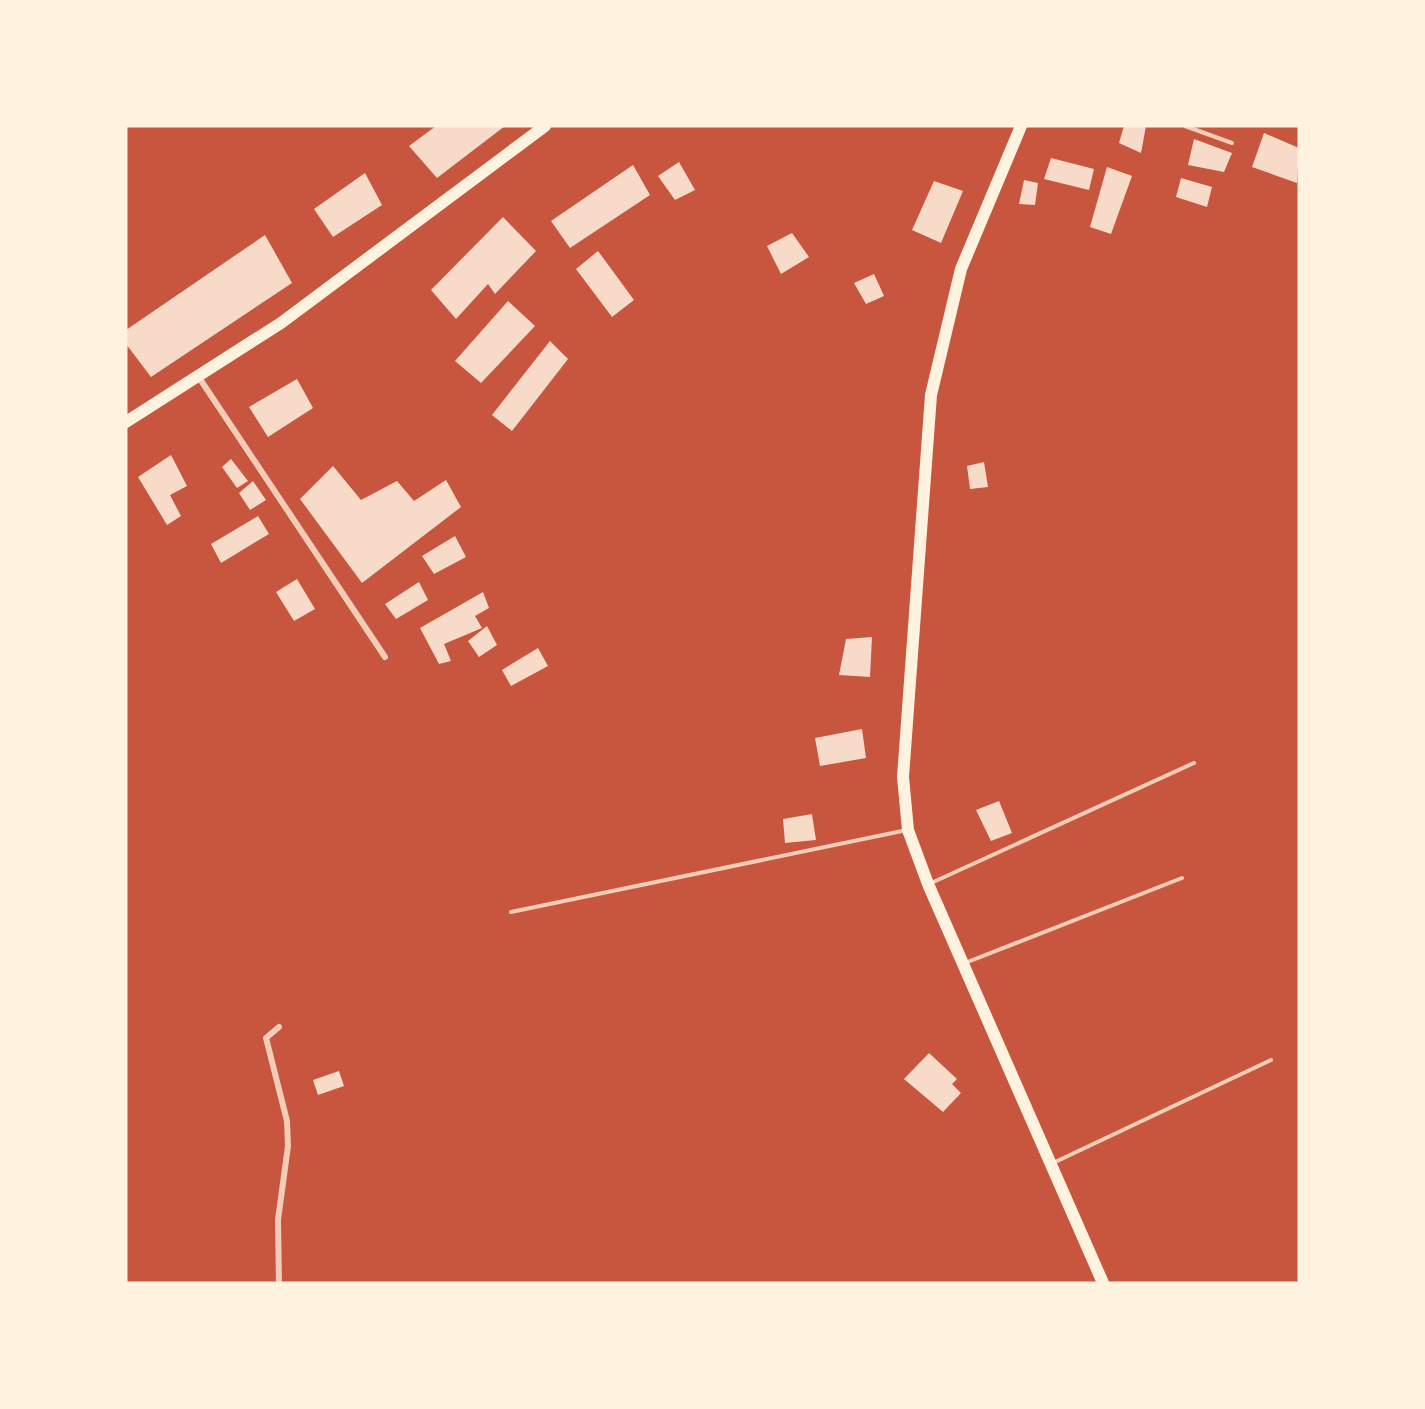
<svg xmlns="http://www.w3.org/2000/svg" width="1425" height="1409" font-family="'Titillium Web',sans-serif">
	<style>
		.building { fill: #f7dbc8 }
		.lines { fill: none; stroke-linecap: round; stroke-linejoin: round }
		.service { stroke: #f1ccb7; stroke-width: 4 }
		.minor { stroke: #f1ccb7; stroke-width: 6 }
		.primary { stroke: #fff3e0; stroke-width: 12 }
		.trunk { stroke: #fff3e0; stroke-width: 12 }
	</style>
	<rect width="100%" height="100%" fill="#c8553d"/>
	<g class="building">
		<polygon points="436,126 505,126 437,178 409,146"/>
		<polygon points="1124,126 1146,126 1141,153 1119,143"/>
		<polygon points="1264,133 1299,148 1297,183 1252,167"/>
		<polygon points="1194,139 1232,153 1224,172 1188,165"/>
		<polygon points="1051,158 1094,169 1089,190 1044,179"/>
		<polygon points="679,162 695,190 675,200 658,176"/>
		<polygon points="633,165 650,195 570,248 551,221"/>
		<polygon points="1107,167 1132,176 1111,234 1090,227"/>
		<polygon points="365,173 382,205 333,237 314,209"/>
		<polygon points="1181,178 1212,187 1207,207 1176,197"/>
		<polygon points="1024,180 1038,183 1035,205 1019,204"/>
		<polygon points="934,181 963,191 941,243 912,230"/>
		<polygon points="503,217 536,251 495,294 488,284 456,319 431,290"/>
		<polygon points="792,233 809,257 781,274 767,246"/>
		<polygon points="265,235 292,283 151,377 126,344 126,330"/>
		<polygon points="598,251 634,300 612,317 576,269"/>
		<polygon points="874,274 884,296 866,304 854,283"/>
		<polygon points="508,301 535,326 481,383 455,361"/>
		<polygon points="550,341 568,359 512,431 492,415"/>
		<polygon points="297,379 313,408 268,437 249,407"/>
		<polygon points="171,455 187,486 170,495 181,516 167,525 138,477"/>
		<polygon points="231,459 248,481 237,488 222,467"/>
		<polygon points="984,462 988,487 970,489 967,466"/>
		<polygon points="333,466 361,500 397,481 414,501 446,480 461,507 362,583 300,499"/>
		<polygon points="253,481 266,500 250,510 239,493"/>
		<polygon points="258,516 269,534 221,563 211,544"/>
		<polygon points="455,536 466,557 434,574 422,556"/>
		<polygon points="297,579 315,609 294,621 276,592"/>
		<polygon points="419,582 428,600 396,619 385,604"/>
		<polygon points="483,592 489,608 475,616 482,628 444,644 451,661 439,664 420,628"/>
		<polygon points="487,626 497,645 479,657 468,641"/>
		<polygon points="872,637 870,677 839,675 846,639"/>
		<polygon points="538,648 548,666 511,686 502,670"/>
		<polygon points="862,729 866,758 820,766 815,738"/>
		<polygon points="999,801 1012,833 991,841 976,810"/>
		<polygon points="812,814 816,840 785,843 783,819"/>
		<polygon points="929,1053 957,1079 952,1084 961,1093 943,1112 904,1079"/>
		<polygon points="339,1071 344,1086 318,1095 313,1080"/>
	</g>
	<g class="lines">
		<g class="service">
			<polyline points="1185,126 1232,143"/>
			<polyline points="929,884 1194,763"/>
			<polyline points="511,912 907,830"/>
			<polyline points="965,963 1182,878"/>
			<polyline points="1053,1163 1271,1060"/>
		</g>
		<g class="minor">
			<polyline points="198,376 385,657"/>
			<polyline points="279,1027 266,1038 287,1121 288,1146 278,1220 279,1283"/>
		</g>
		<polyline class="primary" points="1021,126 961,269 931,395 903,777 908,830 928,884 1103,1283"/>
		<polyline class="trunk" points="126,422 281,323 545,126"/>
	</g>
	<rect width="1425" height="1409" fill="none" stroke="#fff3e0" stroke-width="255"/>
</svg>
